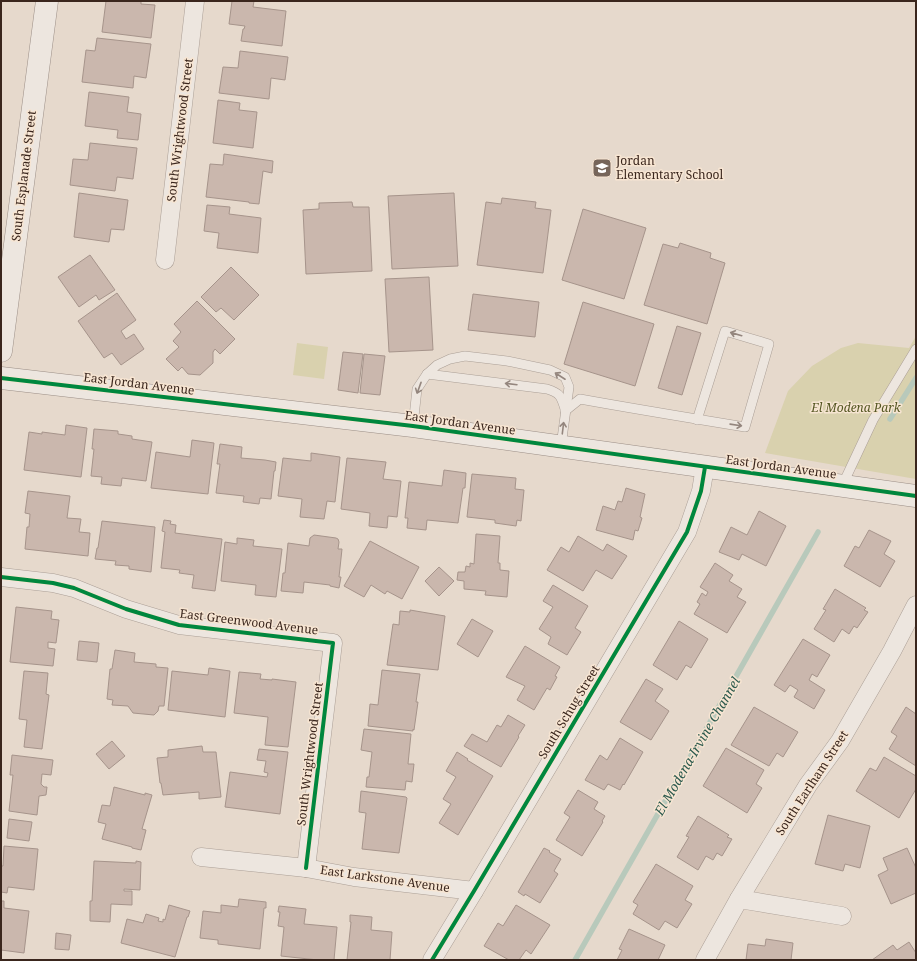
<svg xmlns="http://www.w3.org/2000/svg" width="917" height="961" font-family="'Noto Serif',serif">
	<style>
		.green { fill: #d9d1ae }
		.lines { fill: none; stroke-linecap: round; stroke-linejoin: round }
		.stream { stroke: #b8c9bb; stroke-width: 5.5 }
		.building { fill: #cab7ad; stroke: #a6948b }
		.lane-casing { stroke: #ab9f96; stroke-width: 10 }
		.street-casing { stroke: #ab9f96; stroke-width: 19 }
		.secondary-casing { stroke: #9b8e86; stroke-width: 23 }
		.lane { stroke: #ede6df; stroke-width: 9 }
		.street { stroke: #ede6df; stroke-width: 18 }
		.secondary { stroke: #ede6df; stroke-width: 22 }
		.cycleway-casing { stroke: #f7e5d2; stroke-width: 6 }
		.cycleway { stroke: #00873e; stroke-width: 4 }
		.oneway { stroke: #94867e }
		.labels { text-anchor: middle; stroke-width: 3; stroke-linejoin: round; paint-order: stroke }
		.street-label { font-size: 12px; fill: #3a261d; stroke: #f7e5d2 }
		.poi-label { font-size: 12px; fill: #3a261d; stroke: #f7e5d2; text-anchor: start }
		.park-label { font-size: 12px; font-style: italic; fill: #555723; stroke: #f7e5d2 }
		.water-label { font-size: 13px; font-style: italic; fill: #2c5a4e; stroke: #f7e5d2 }
	</style>
	<rect width="100%" height="100%" fill="#e6d9cc"/>
	<g class="green">
		<polygon points="916,336 916,479 765,453 788,391 812,366 841,348 858,343 909,348"/>
		<polygon points="297,343 328,347 324,379 293,375"/>
	</g>
	<g class="lines">
		<g class="stream">
			<polyline points="890,419 916,378"/>
			<polyline points="575,960 818,532"/>
		</g>
	</g>
	<g class="building">
		<polygon points="106,1 141,1 141,4 155,5 151,38 102,32"/>
		<polygon points="232,1 254,1 253,7 286,11 282,46 241,41 243,29 244,29 245,26 229,24"/>
		<polygon points="97,38 151,44 146,78 134,76 133,88 82,82 86,50 95,51"/>
		<polygon points="240,51 288,57 285,80 271,78 269,99 219,93 223,67 238,68"/>
		<polygon points="89,92 129,97 127,112 141,114 138,140 117,138 118,130 85,126"/>
		<polygon points="218,100 240,103 239,110 257,112 253,148 213,143"/>
		<polygon points="90,143 137,148 133,179 117,177 115,191 70,185 73,159 88,160"/>
		<polygon points="224,154 273,161 272,173 263,171 259,204 249,203 249,202 206,197 210,164 223,165"/>
		<polygon points="79,193 128,200 124,230 111,229 109,242 74,237"/>
		<polygon points="454,193 458,266 392,269 388,196"/>
		<polygon points="502,198 536,202 535,208 551,210 543,273 477,265 486,202 501,204"/>
		<polygon points="352,202 353,207 369,207 372,271 306,274 303,210 319,209 319,203"/>
		<polygon points="207,205 230,207 229,214 261,218 258,253 217,248 219,233 204,231"/>
		<polygon points="583,209 646,228 624,299 562,280"/>
		<polygon points="680,243 711,253 710,258 725,263 707,324 644,305 663,244 678,248"/>
		<polygon points="90,255 115,290 99,300 96,295 79,307 58,277"/>
		<polygon points="231,267 259,295 234,320 221,308 216,312 201,297"/>
		<polygon points="429,277 433,350 389,352 385,279"/>
		<polygon points="117,293 136,320 121,331 126,339 134,334 144,349 121,365 112,353 104,358 78,321"/>
		<polygon points="473,294 539,302 535,337 468,330"/>
		<polygon points="197,301 235,339 220,354 215,349 213,352 213,363 200,375 188,374 182,367 178,371 166,359 179,347 173,341 181,332 174,324"/>
		<polygon points="583,302 654,324 635,386 564,364"/>
		<polygon points="677,326 701,333 682,395 658,388"/>
		<polygon points="343,352 363,354 358,393 338,390"/>
		<polygon points="364,354 385,356 380,395 360,393"/>
		<polygon points="66,425 87,428 81,477 24,470 29,432 42,434 42,432 65,435"/>
		<polygon points="94,429 118,431 118,434 132,436 132,439 152,442 146,481 122,478 121,486 101,484 102,477 91,476 94,449 92,449"/>
		<polygon points="192,440 214,443 208,494 151,488 156,452 190,457"/>
		<polygon points="220,444 242,447 241,458 265,460 276,462 275,471 274,471 271,499 260,498 259,504 243,502 244,496 216,493 220,464 217,464"/>
		<polygon points="311,453 340,457 335,502 327,501 324,519 300,517 302,499 278,496 283,458 311,461"/>
		<polygon points="347,458 386,462 383,479 401,481 397,517 388,516 387,528 369,526 370,513 341,509"/>
		<polygon points="444,470 466,473 465,488 463,488 458,523 427,520 426,530 407,528 408,518 405,518 409,482 442,486"/>
		<polygon points="472,474 516,478 515,489 524,490 521,521 517,520 516,526 495,523 495,520 467,517"/>
		<polygon points="626,488 645,494 640,517 642,518 638,531 635,530 633,540 596,530 603,506 615,510 618,501 622,502"/>
		<polygon points="28,491 70,496 67,518 81,519 79,532 90,533 88,556 25,549 27,527 29,527 30,514 25,513"/>
		<polygon points="759,511 786,526 766,566 742,554 739,560 719,552 731,527 747,535"/>
		<polygon points="164,520 171,521 170,524 176,525 175,533 222,539 215,591 192,588 194,575 179,573 180,570 161,568 165,532 162,531"/>
		<polygon points="102,521 155,527 151,572 129,569 129,566 115,565 116,561 95,559 97,548 98,548"/>
		<polygon points="869,530 891,541 884,554 895,561 880,587 844,566 855,546 859,548"/>
		<polygon points="476,534 500,536 498,563 500,563 500,570 509,571 507,597 485,595 486,591 464,589 464,581 457,580 458,572 465,572 466,566 470,567 470,563 474,564"/>
		<polygon points="314,535 336,538 338,539 339,542 338,549 342,549 339,577 341,577 339,588 330,586 330,585 304,582 303,593 281,591 283,573 285,573 288,543 309,546 310,538"/>
		<polygon points="578,536 603,551 607,544 627,556 612,579 596,570 583,591 547,570 561,547 569,552"/>
		<polygon points="237,538 254,540 253,546 282,549 276,597 255,595 256,585 221,581 225,542 237,544"/>
		<polygon points="370,541 419,567 402,599 387,591 385,594 371,585 364,597 344,586"/>
		<polygon points="715,563 733,575 729,581 742,589 737,597 746,602 727,633 694,614 700,604 697,602 702,593 706,596 708,592 700,587"/>
		<polygon points="439,567 454,581 439,596 425,581"/>
		<polygon points="553,585 588,606 575,628 581,632 567,655 548,644 551,637 539,629 553,607 543,601"/>
		<polygon points="835,589 866,608 864,610 868,612 857,628 854,626 849,634 842,629 834,642 814,629 826,610 823,609"/>
		<polygon points="16,607 52,611 51,619 59,620 56,643 48,642 48,648 55,649 53,666 10,662"/>
		<polygon points="410,610 445,616 438,670 387,665 393,624 399,625 400,611 410,612"/>
		<polygon points="472,619 493,631 478,657 457,644"/>
		<polygon points="679,621 708,639 691,668 686,665 677,680 653,665"/>
		<polygon points="803,639 830,655 817,677 812,674 809,680 825,690 814,709 794,697 798,690 790,685 785,692 774,685"/>
		<polygon points="79,641 99,643 97,662 77,660"/>
		<polygon points="525,646 560,667 555,676 557,677 550,690 547,688 534,710 517,700 525,686 506,677"/>
		<polygon points="115,650 135,653 134,662 156,664 156,667 168,668 164,706 159,706 158,711 154,715 133,713 128,706 112,705 113,700 107,699 110,669 112,669"/>
		<polygon points="209,668 230,671 225,717 168,710 172,671 208,675"/>
		<polygon points="382,670 420,674 416,702 418,702 414,730 413,729 413,731 368,726 370,704 378,705"/>
		<polygon points="24,671 48,673 46,694 49,695 42,749 24,747 27,720 19,719"/>
		<polygon points="239,672 261,674 260,679 272,680 272,679 296,682 288,747 265,745 268,717 234,713"/>
		<polygon points="646,679 663,689 655,701 669,711 651,740 620,722"/>
		<polygon points="754,707 798,732 783,757 777,753 769,766 731,745"/>
		<polygon points="906,707 916,714 916,766 889,749 897,736 891,732"/>
		<polygon points="508,715 525,725 518,736 519,737 501,767 464,746 472,734 487,742 497,725 501,727"/>
		<polygon points="364,729 411,734 408,764 414,764 412,782 406,781 405,790 366,787 367,777 369,777 372,752 361,750"/>
		<polygon points="620,738 643,752 624,785 623,784 620,790 608,784 604,790 585,780 600,755 607,760"/>
		<polygon points="112,741 125,756 109,769 96,754"/>
		<polygon points="202,746 203,752 216,752 221,797 199,799 199,792 163,795 161,783 160,783 157,758 168,757 168,750"/>
		<polygon points="726,748 764,770 756,784 762,788 747,813 703,786"/>
		<polygon points="259,749 288,752 280,814 225,807 230,772 267,777 268,773 264,772 266,761 257,760"/>
		<polygon points="457,752 468,759 467,760 493,776 458,835 439,823 451,804 443,799 456,777 446,771"/>
		<polygon points="12,755 53,760 51,775 42,774 41,784 44,787 47,787 46,795 39,796 37,815 9,811 13,775 10,775"/>
		<polygon points="884,757 916,776 916,789 899,818 856,791 870,768 876,771"/>
		<polygon points="114,787 145,795 145,793 152,795 142,829 146,830 141,850 132,848 132,847 102,839 106,824 98,822 102,805 110,806"/>
		<polygon points="578,790 598,802 594,809 605,816 602,821 603,822 582,856 556,840 570,817 564,813"/>
		<polygon points="361,791 406,797 407,798 399,853 362,849 366,813 359,812"/>
		<polygon points="828,815 870,826 860,868 845,864 843,871 815,864"/>
		<polygon points="698,816 729,835 727,837 732,839 722,856 717,853 713,860 706,856 698,870 677,857 689,837 686,836"/>
		<polygon points="9,819 32,822 29,841 7,838"/>
		<polygon points="4,846 38,849 34,890 8,887 7,893 1,892 1,866 3,866"/>
		<polygon points="544,848 550,851 549,852 561,859 554,871 558,874 540,903 525,894 524,896 518,892"/>
		<polygon points="907,848 916,868 916,893 891,904 878,875 888,870 883,858"/>
		<polygon points="94,861 136,863 136,861 141,862 140,890 124,889 124,891 132,891 132,905 111,904 110,922 90,921 90,901 92,901"/>
		<polygon points="656,864 693,886 685,900 692,904 677,928 665,921 659,930 633,914 638,905 633,902"/>
		<polygon points="239,899 266,902 266,908 264,908 260,949 218,944 218,940 200,938 203,911 221,913 221,905 238,907"/>
		<polygon points="1,901 4,901 4,908 29,911 24,953 1,950"/>
		<polygon points="169,905 190,911 188,917 187,917 175,957 121,943 127,919 143,923 146,914 159,918 158,921 163,922 163,919 165,920"/>
		<polygon points="516,905 550,925 531,954 526,950 519,960 509,960 484,946 498,923 503,926"/>
		<polygon points="279,906 306,909 304,924 337,927 334,960 318,960 281,956 284,927 278,926 280,912 278,912"/>
		<polygon points="350,915 372,917 371,930 392,932 390,960 347,960 351,922 350,922"/>
		<polygon points="629,929 665,945 658,960 617,960 622,950 619,949"/>
		<polygon points="56,933 71,935 69,950 55,949"/>
		<polygon points="766,939 793,943 791,960 746,960 748,944 765,946"/>
		<polygon points="909,942 916,953 916,960 872,960 893,945 897,950"/>
	</g>
	<g class="lines">
		<g class="lane-casing">
			<g id="lane">
				<path d="M427,374L547,389C560,393 561,396 565,409"/>
				<path d="M565,411L580,399C635,409 690,418 745,427L769,344L725,331L697,420"/>
				<polyline points="413,426 417,389 427,374 437,365 450,359 465,356 507,361 550,370 565,377 569,387 561,446"/>
				<polyline points="842,486 873,420 916,349"/>
			</g>
		</g>
		<g class="street-casing">
			<g id="street">
				<polyline points="165,260 195,1"/>
				<polyline points="1,577 53,583 74,588 126,609 179,625 333,643 306,868"/>
				<polyline points="201,857 306,868 354,877 474,891"/>
				<polyline points="739,899 842,916"/>
				<polyline points="432,960 474,891 687,532 701,491 705,467"/>
				<polyline points="705,960 739,899 808,785 840,741 892,651 916,605"/>
			</g>
		</g>
		<g class="secondary-casing">
			<g id="secondary">
				<polyline points="1,351 47,1"/>
				<polyline points="1,378 413,426 916,496"/>
			</g>
		</g>
		<use href="#lane" class="lane"/>
		<use href="#street" class="street"/>
		<use href="#secondary" class="secondary"/>
		<g class="cycleway-casing">
			<g id="cycleway">
				<polyline points="1,378 413,426 916,496"/>
				<polyline points="1,577 53,583 74,588 126,609 179,625 333,643 306,868"/>
				<polyline points="432,960 474,891 687,532 701,491 705,467"/>
			</g>
		</g>
		<use href="#cycleway" class="cycleway"/>
	</g>
	<defs><path id="oneway-shaft" d="M-6 0H5M1.5-3L5.5 0L1.5 3" fill="none" stroke-width="1.6" stroke-linecap="round" stroke-linejoin="round"/></defs>
	<g class="oneway">
		<use href="#oneway-shaft" transform="translate(736 334) rotate(-164)"/>
		<use href="#oneway-shaft" transform="translate(560 376) rotate(-147)"/>
		<use href="#oneway-shaft" transform="translate(511 384) rotate(-173)"/>
		<use href="#oneway-shaft" transform="translate(419 388) rotate(110)"/>
		<use href="#oneway-shaft" transform="translate(736 425) rotate(8)"/>
		<use href="#oneway-shaft" transform="translate(563 428) rotate(-83)"/>
	</g>
	<defs>
		<g id="school-square" transform="scale(1)"><rect x="-9" y="-9" width="18" height="18" rx="4" fill="#76655a" stroke="#f7e5d2"/><path d="M0-5L7-2L0 1L-7-2ZM-4 1L0 2.5L4 1V4Q0 6-4 4Z" fill="#fff"/></g>
	</defs>
	<g fill-rule="evenodd">
		<use href="#school-square" x="602" y="168"/>
	</g>
	<g class="labels">
		<g class="street-label">
			<text transform="translate(180 130) rotate(-83)" y="4">South Wrightwood Street</text>
			<text transform="translate(24 176) rotate(-83)" y="4">South Esplanade Street</text>
			<text transform="translate(139 384) rotate(7)" y="4">East Jordan Avenue</text>
			<text transform="translate(460 423) rotate(8)" y="4">East Jordan Avenue</text>
			<text transform="translate(781 467) rotate(8)" y="4">East Jordan Avenue</text>
			<text transform="translate(249 622) rotate(7)" y="4">East Greenwood Avenue</text>
			<text transform="translate(569 712) rotate(-59)" y="4">South Schug Street</text>
			<text transform="translate(310 754) rotate(-83)" y="4">South Wrightwood Street</text>
			<text transform="translate(812 783) rotate(-57)" y="4">South Earlham Street</text>
			<text transform="translate(385 879) rotate(8)" y="4">East Larkstone Avenue</text>
		</g>
		<g class="poi-label">
			<text x="616" y="165">Jordan<tspan x="616" dy="14">Elementary School</tspan></text>
		</g>
		<g class="park-label">
			<text x="856" y="412">El Modena Park</text>
		</g>
		<g class="water-label">
			<text transform="translate(697 746) rotate(-60)" y="5">El Modena-Irvine Channel</text>
		</g>
	</g>
	<rect width="917" height="961" fill="none" stroke="#3a261d" stroke-width="4"/>
</svg>
